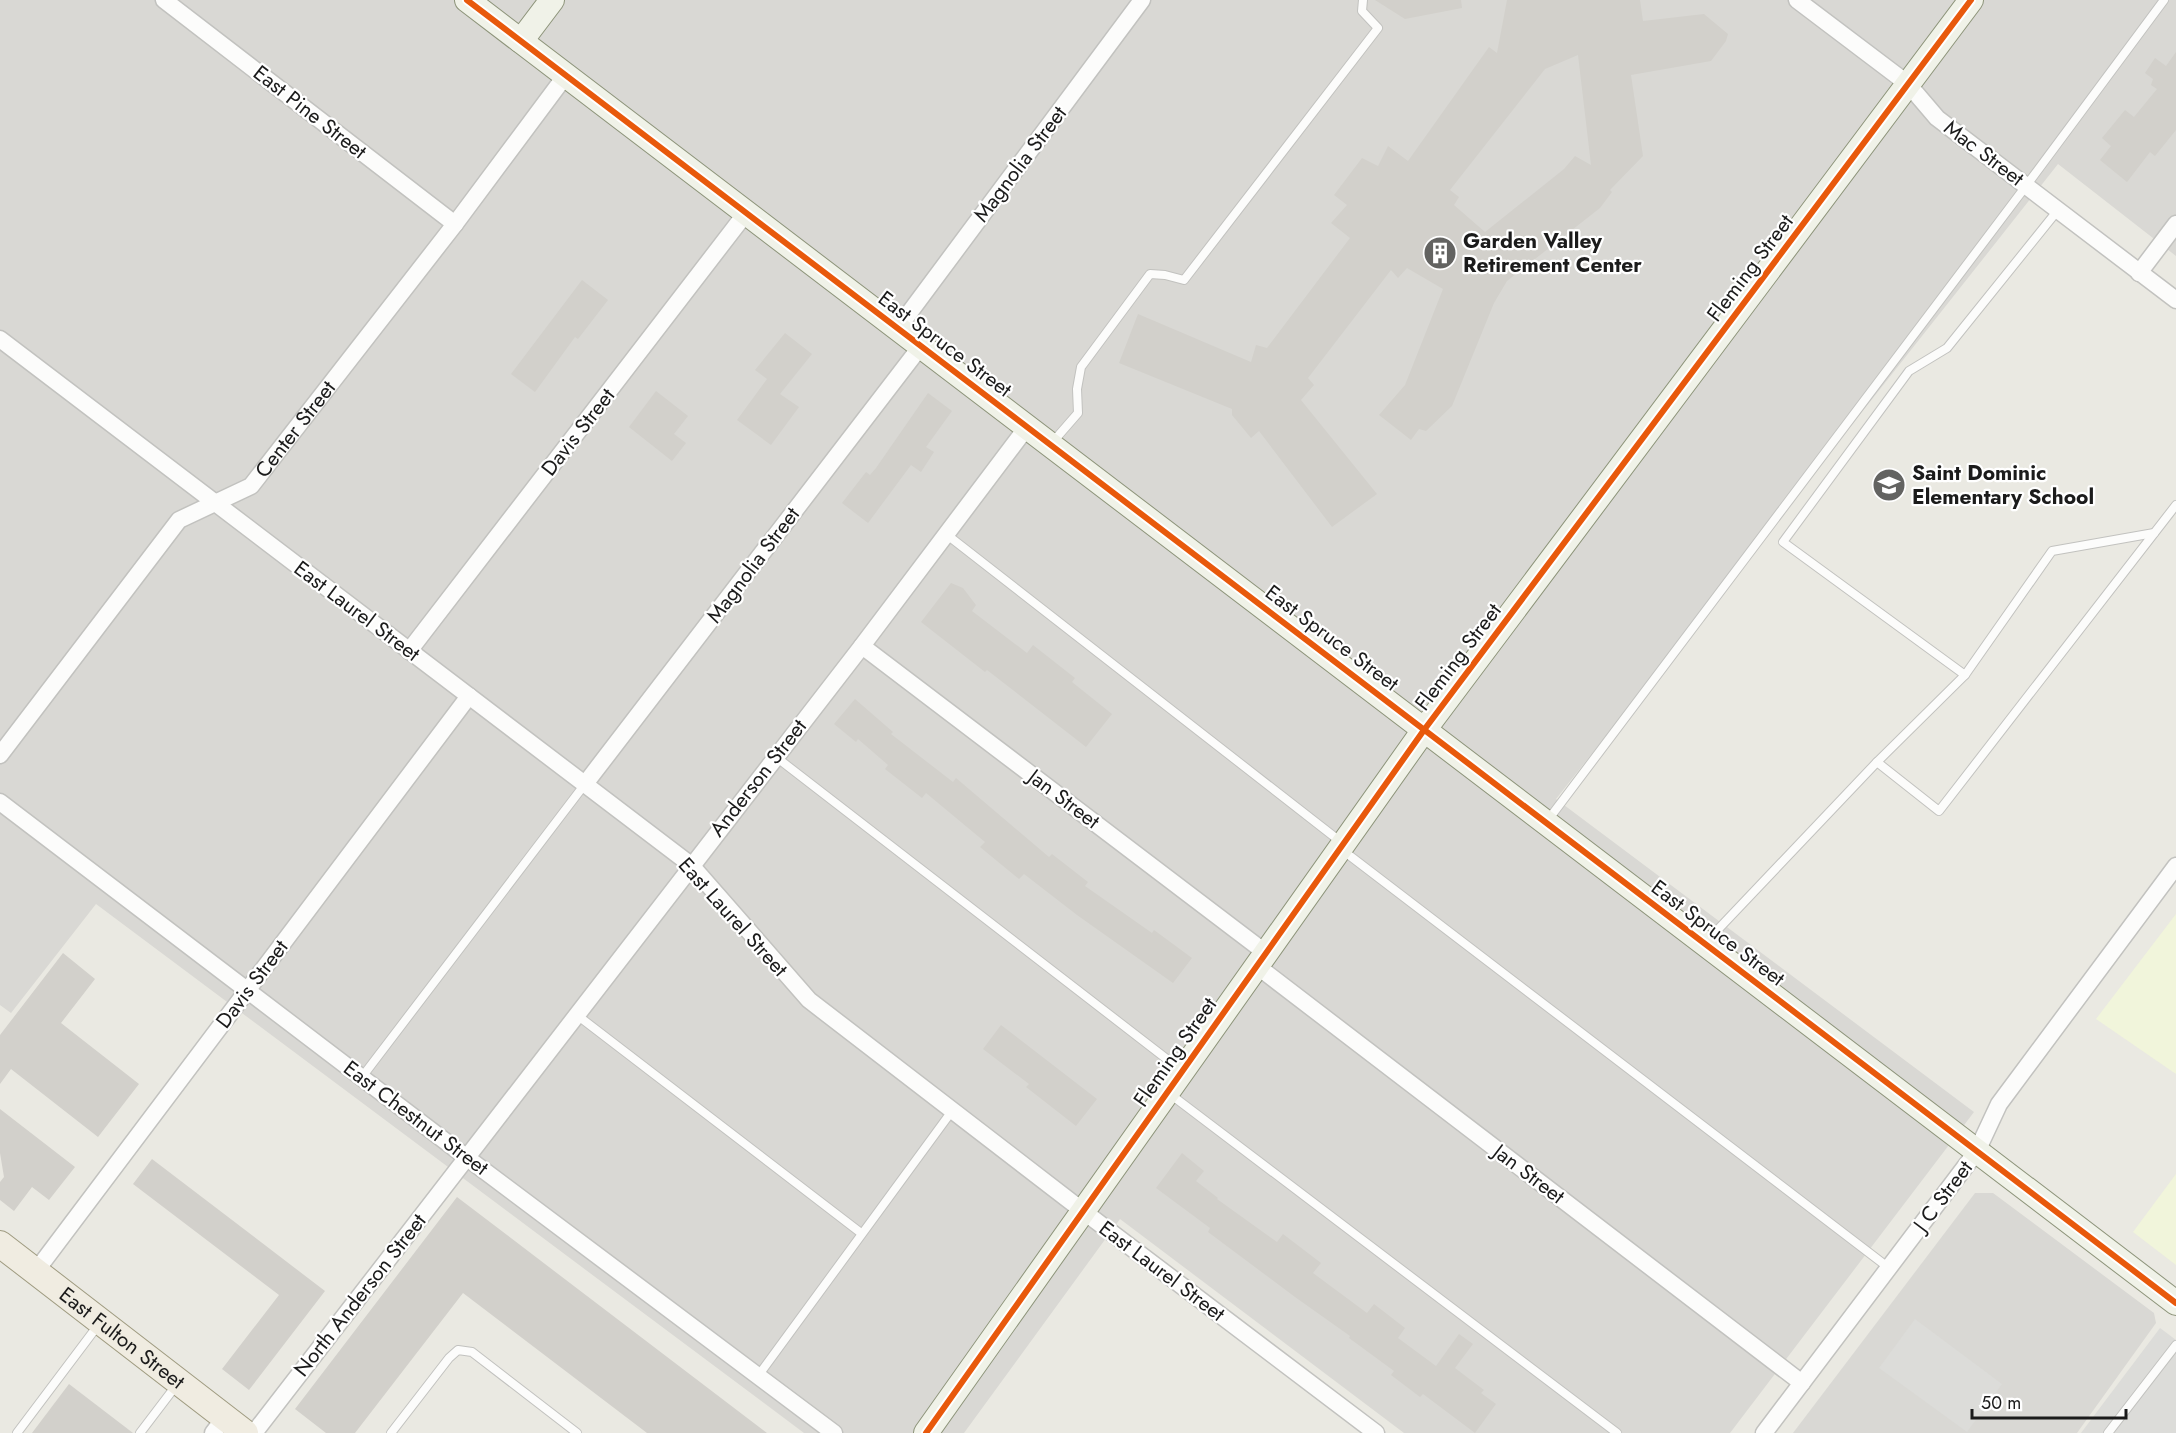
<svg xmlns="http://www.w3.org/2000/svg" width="2176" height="1433" font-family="Jost,sans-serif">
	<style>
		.residential { fill: #d9d8d4 }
		.education { fill: #f1f5db }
		.parking { fill: #dcdcd9 }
		.building { fill: #d2d0cb; fill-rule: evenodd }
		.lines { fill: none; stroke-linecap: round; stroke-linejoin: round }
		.lane-casing { stroke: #c2c2bf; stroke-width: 10 }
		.street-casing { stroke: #c2c2bf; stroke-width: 19 }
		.secondary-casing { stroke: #8d947a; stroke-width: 26 }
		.primary-casing { stroke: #9f9b80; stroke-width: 28 }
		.lane { stroke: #fcfcfb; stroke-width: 8 }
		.street { stroke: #fcfcfb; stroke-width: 16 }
		.secondary { stroke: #f0f2e8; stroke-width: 24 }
		.primary { stroke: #f0ece1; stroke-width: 26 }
		.cycleway-casing { stroke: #fff; stroke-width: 10 }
		.cycleway { stroke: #e8590c; stroke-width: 6 }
		.labels { text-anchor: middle; stroke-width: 4.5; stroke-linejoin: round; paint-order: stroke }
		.street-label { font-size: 21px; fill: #1b1b1b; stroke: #fff }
		.poi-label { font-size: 21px; font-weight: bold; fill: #1b1b1b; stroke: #fff; text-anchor: start }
	</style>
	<rect width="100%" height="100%" fill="#eae9e2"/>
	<g class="residential">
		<polygon points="0,0 2176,0 2176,256 2058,164 1556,799 1974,1112 1730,1433 1404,1433 1120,1219 964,1433 804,1433 96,904 11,1013 0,1005"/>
		<polygon points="1975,1193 1993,1193 2154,1313 2156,1323 2077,1433 1793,1433"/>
	</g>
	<g class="education">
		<polygon points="2176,914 2176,1074 2096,1019"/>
		<polygon points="2176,1174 2176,1265 2133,1232"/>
	</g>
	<g class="parking">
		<polygon points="1915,1319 2002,1384 1967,1432 1879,1368"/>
		<polygon points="2160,1328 2176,1340 2176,1433 2081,1433"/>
	</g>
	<g class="building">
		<polygon points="1375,0 1461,0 1462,8 1405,19"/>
		<path d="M1507,0H1640L1643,21L1704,14L1728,34L1726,41L1711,61L1631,75L1643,156L1610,190L1612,192L1600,208L1507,281L1494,303L1452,406L1426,431L1419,429L1411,440L1379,415L1405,385L1443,289L1407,268L1398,278L1391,270L1308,378L1314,385L1301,400L1377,494L1332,527L1259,431L1251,438L1232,415V409L1119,363L1138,314L1251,362L1256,345L1267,348L1350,238L1331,223L1347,205L1334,195L1362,158L1378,166L1388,146L1408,161L1489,47L1497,53ZM1578,55L1591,165L1575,156L1564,169L1485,232L1454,205L1459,197L1450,190L1545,69Z"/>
		<polygon points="2176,52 2176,130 2155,156 2150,152 2127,182 2100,160 2111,146 2102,138 2125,110 2134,117 2157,89 2151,85 2153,79 2145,73 2155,58 2166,66"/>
		<polygon points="582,280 608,300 578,339 575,337 535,392 511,374"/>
		<polygon points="785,333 812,354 780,394 799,407 771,445 737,420 767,379 755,370"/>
		<polygon points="656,391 688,416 674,434 686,443 672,461 629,427"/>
		<polygon points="928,393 952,411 926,447 934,452 921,472 911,465 868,523 842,503 866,472 870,475 876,468"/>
		<polygon points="951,583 963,588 976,605 972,611 1027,653 1033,645 1075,678 1072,682 1112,714 1086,747 987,670 985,672 921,622"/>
		<polygon points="855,699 893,732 891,734 953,782 956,778 1049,857 1052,854 1088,882 1085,886 1152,933 1154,930 1192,958 1173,983 1077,915 1024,874 1019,879 980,847 985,842 926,793 922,798 885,769 888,765 858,739 856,742 834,724"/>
		<polygon points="63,953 95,979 61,1023 139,1084 98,1137 11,1069 0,1084 0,1035"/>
		<polygon points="1001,1025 1097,1099 1076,1126 1026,1087 1029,1084 983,1049"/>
		<polygon points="0,1109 75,1167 49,1200 32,1187 14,1211 0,1200 0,1182 4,1177 0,1153"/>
		<polygon points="1182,1153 1204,1171 1196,1181 1218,1198 1217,1199 1277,1242 1283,1234 1321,1263 1313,1273 1367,1313 1374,1304 1405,1328 1398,1338 1436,1366 1459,1334 1473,1344 1455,1368 1484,1390 1481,1393 1496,1404 1475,1433 1423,1394 1420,1397 1391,1375 1394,1371 1349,1338 1350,1336 1295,1297 1208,1232 1210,1228 1156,1188"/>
		<polygon points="152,1159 325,1291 249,1390 222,1369 279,1295 133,1184"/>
		<polygon points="457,1197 767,1433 647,1433 463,1293 355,1433 326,1433 295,1409"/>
		<polygon points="69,1384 133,1433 32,1433"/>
	</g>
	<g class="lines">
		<g class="lane-casing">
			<g id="lane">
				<polyline points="1051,444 1078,413 1077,389 1081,367 1150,274 1165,275 1184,280 1378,28 1362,11 1363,0"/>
				<polyline points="946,534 1341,842"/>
				<polyline points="1965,675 1783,542 1909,371 1947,348 2058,210"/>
				<polyline points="776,757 1181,1070"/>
				<polyline points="1877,762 1939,811 2176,505"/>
				<polyline points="1548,820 2026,186 2164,0"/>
				<polyline points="1341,849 1889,1268"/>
				<polyline points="1707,941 1877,762 1965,675 2052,551 2154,533"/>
				<polyline points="577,1015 861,1233"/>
				<polyline points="362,1077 585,784"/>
				<polyline points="1170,1094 1617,1433"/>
				<polyline points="758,1376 952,1111"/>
				<polyline points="17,1433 99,1324"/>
				<polyline points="140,1433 178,1383"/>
				<polyline points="391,1433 449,1358 458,1350 472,1352 577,1433"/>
				<polyline points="2108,1433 2176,1345"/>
			</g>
		</g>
		<g class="street-casing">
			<g id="street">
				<polyline points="164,0 455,224"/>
				<polyline points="1797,0 1908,84 1937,118 2176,300"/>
				<polyline points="2139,273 2176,224"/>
				<polyline points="898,328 1142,0"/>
				<polyline points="0,339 691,865 809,1000 1083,1211 1376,1433"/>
				<polyline points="862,646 1266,953"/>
				<polyline points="409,651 746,213"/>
				<path id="s1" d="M0,755L179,520L251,486L455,224L566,75"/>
				<polyline points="585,784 921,346"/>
				<polyline points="0,802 466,1157 834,1433"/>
				<polyline points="1257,966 1802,1383"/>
				<polyline points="36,1271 469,696"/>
				<polyline points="213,1433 225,1417"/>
				<polyline points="254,1433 862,646 1027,427"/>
				<polyline points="1764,1433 1977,1151 1999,1104 2176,866"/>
			</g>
		</g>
		<g class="secondary-casing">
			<g id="secondary">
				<polyline points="467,0 2176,1303"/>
				<polyline points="521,41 552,0"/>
				<polyline points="926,1433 1424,730 1971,0"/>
			</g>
		</g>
		<g class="primary-casing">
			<g id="primary">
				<path id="s2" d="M0,1244L245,1433"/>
			</g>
		</g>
		<use href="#lane" class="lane"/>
		<use href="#street" class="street"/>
		<use href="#secondary" class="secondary"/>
		<use href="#primary" class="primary"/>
		<g class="cycleway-casing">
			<g id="cycleway">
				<polyline points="467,0 2176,1303"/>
				<polyline points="926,1433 1424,730 1971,0"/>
			</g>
		</g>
		<use href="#cycleway" class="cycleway"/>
	</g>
	<defs>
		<g id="building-disc" transform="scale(1.725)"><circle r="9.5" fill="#636361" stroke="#fff"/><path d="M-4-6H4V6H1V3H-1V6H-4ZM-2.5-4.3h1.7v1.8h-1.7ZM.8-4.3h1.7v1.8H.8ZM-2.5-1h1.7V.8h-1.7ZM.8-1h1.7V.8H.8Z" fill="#fff"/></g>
		<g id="school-disc" transform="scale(1.725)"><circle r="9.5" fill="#636361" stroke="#fff"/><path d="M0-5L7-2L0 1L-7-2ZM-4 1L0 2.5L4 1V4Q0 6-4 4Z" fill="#fff"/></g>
	</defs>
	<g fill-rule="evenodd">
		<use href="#building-disc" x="1440" y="253"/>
		<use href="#school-disc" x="1889" y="485"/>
	</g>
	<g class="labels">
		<g class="street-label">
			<text transform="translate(310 112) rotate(38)" y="7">East Pine Street</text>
			<text transform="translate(1984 153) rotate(37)" y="7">Mac Street</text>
			<text transform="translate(1020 164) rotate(-53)" y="7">Magnolia Street</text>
			<text transform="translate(1750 268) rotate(-53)" y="7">Fleming Street</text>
			<text transform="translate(945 344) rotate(37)" y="7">East Spruce Street</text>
			<text dy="7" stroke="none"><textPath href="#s1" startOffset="447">Center Street</textPath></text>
			<text transform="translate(578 432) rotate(-52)" y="7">Davis Street</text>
			<text transform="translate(753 565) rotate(-53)" y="7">Magnolia Street</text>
			<text transform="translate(357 611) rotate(37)" y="7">East Laurel Street</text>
			<text transform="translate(1332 638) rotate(37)" y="7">East Spruce Street</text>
			<text transform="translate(1458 657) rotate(-53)" y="7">Fleming Street</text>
			<text transform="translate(758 778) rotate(-52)" y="7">Anderson Street</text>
			<text transform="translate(1064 799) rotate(37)" y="7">Jan Street</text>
			<text transform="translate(733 917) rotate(48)" y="7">East Laurel Street</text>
			<text transform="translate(1718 933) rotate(37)" y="7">East Spruce Street</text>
			<text transform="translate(252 984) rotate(-53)" y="7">Davis Street</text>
			<text transform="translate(1175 1052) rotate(-55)" y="7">Fleming Street</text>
			<text transform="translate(416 1118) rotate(37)" y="7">East Chestnut Street</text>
			<text transform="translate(1529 1174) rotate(37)" y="7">Jan Street</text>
			<text transform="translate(1943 1196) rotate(-53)" y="7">J C Street</text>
			<text transform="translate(1162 1271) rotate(37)" y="7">East Laurel Street</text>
			<text transform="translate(360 1295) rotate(-52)" y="7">North Anderson Street</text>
			<text dy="7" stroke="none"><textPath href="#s2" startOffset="154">East Fulton Street</textPath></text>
		</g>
		<g class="poi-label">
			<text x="1463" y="248">Garden Valley<tspan x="1463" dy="24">Retirement Center</tspan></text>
			<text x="1912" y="480">Saint Dominic<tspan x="1912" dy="24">Elementary School</tspan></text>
		</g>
	</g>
	<path d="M1972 1409v9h154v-9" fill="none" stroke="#1b1b1b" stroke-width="3"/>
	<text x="1981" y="1409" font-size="18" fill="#1b1b1b" stroke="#ffffff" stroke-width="4.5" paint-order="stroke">50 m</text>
</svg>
